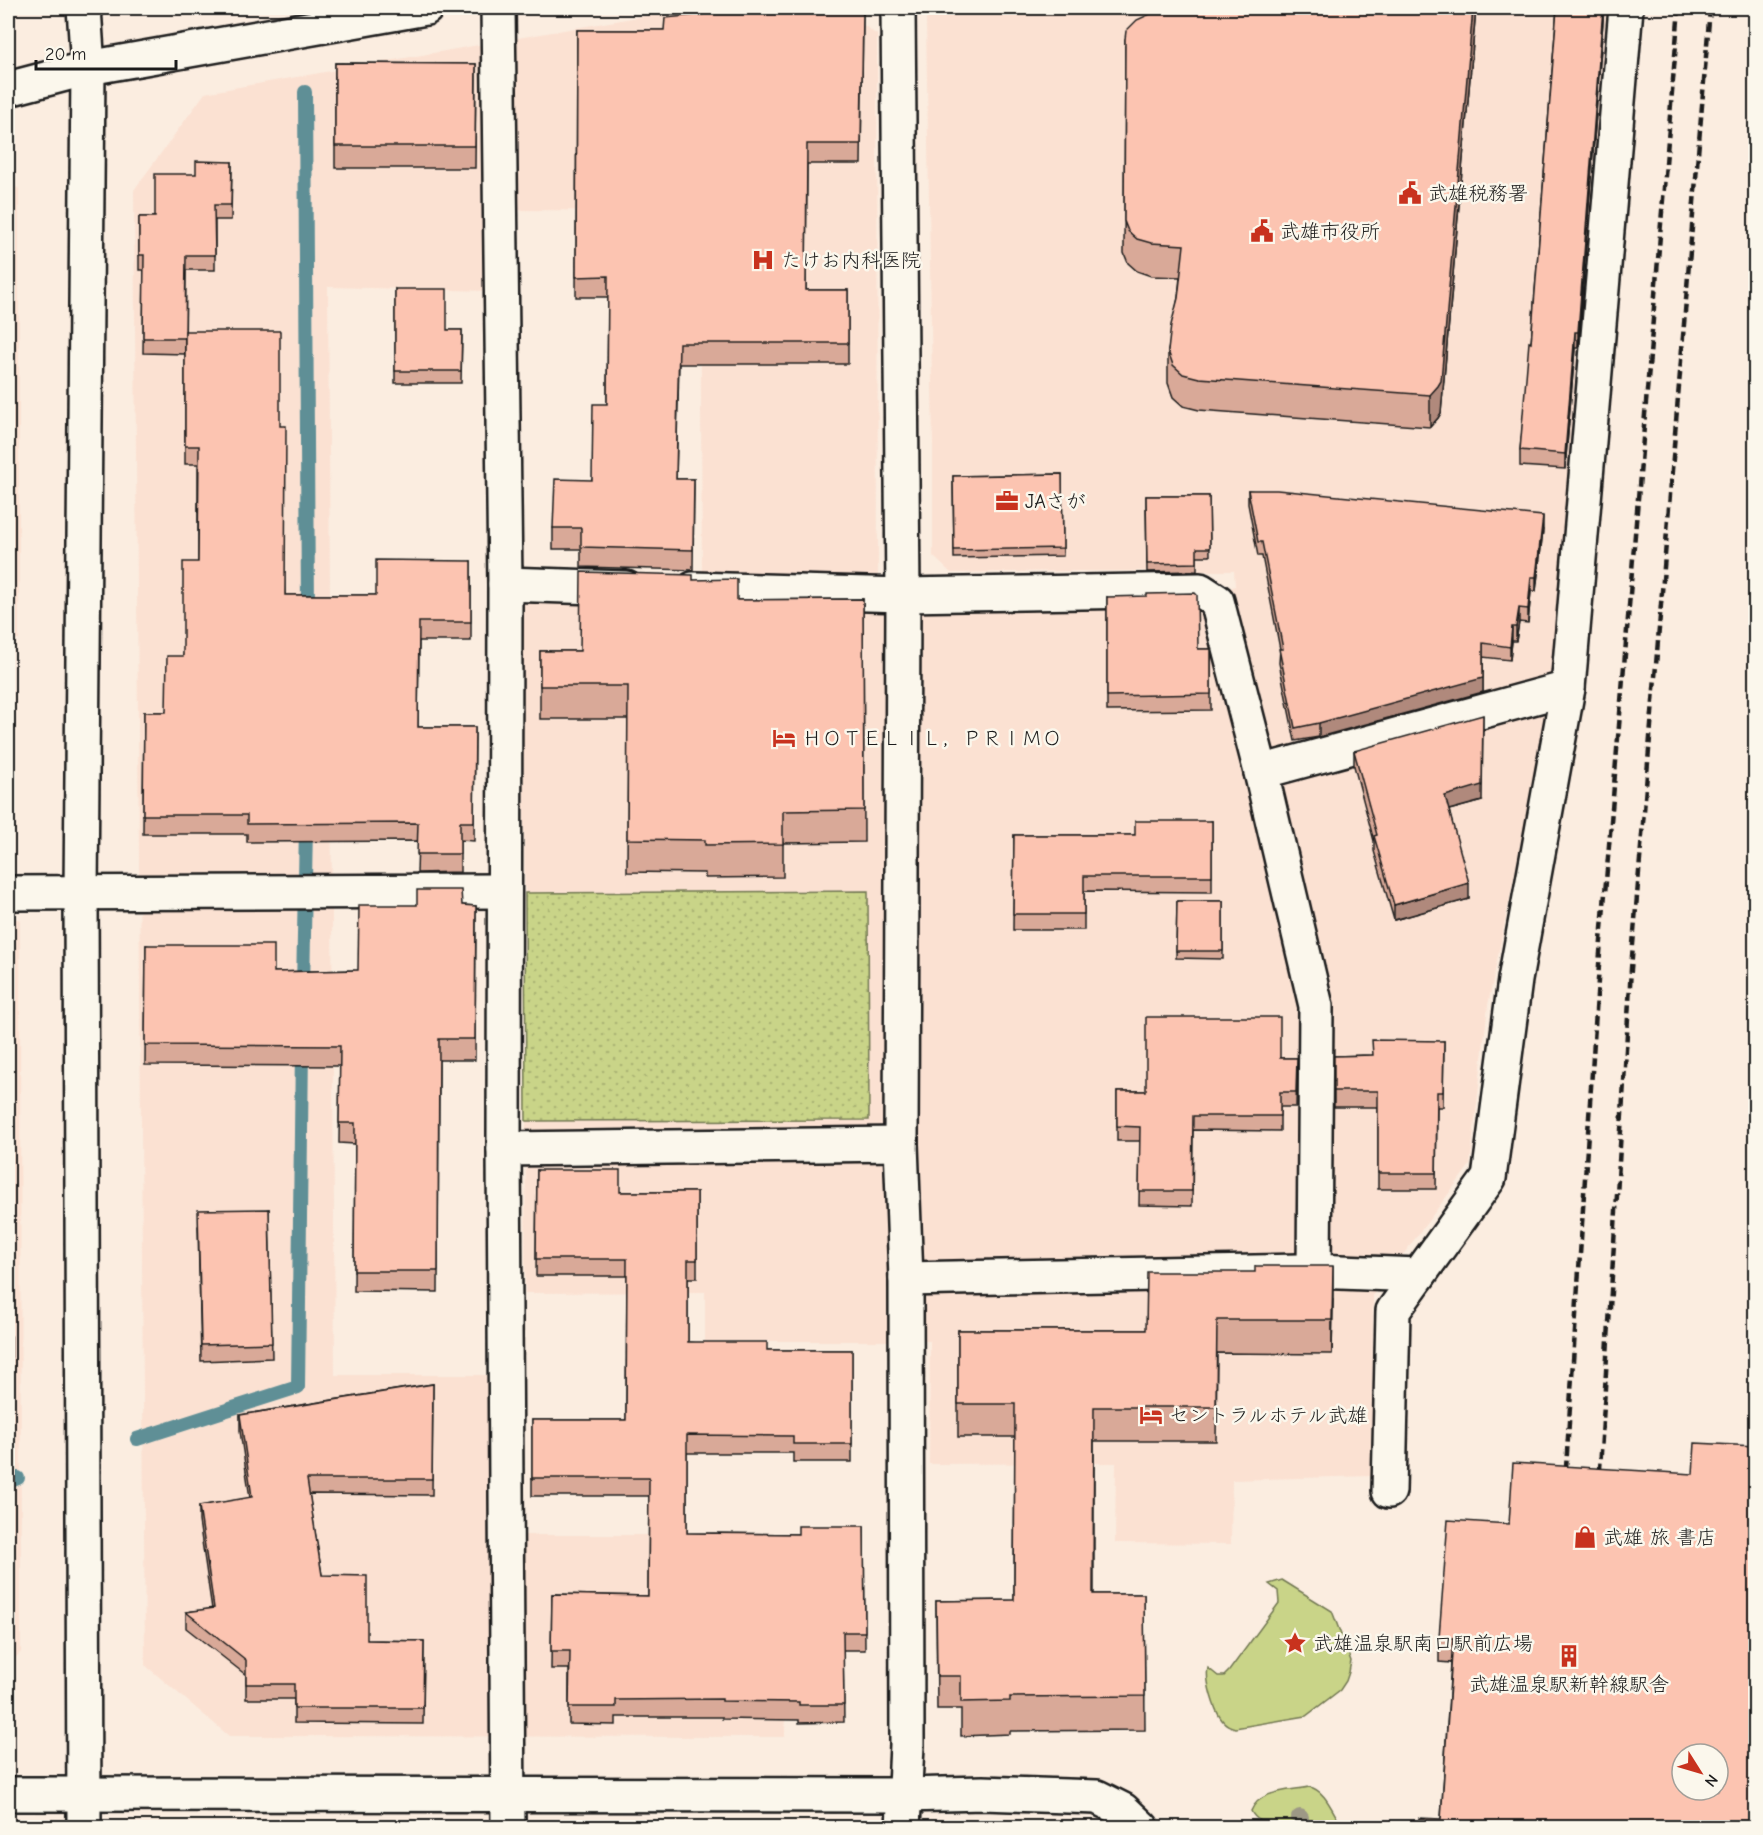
<svg xmlns="http://www.w3.org/2000/svg" width="1763" height="1835" font-family="'Comic Neue','Klee One',sans-serif">
	<style>
		.built { fill: #fbe1d2 }
		.grass { fill: #c9d488; stroke: #727852; stroke-width: 1.5 }
		.park { fill: url(#park-dots); stroke: #727852; stroke-width: 1.5 }
		.lines { fill: none; stroke-linecap: round; stroke-linejoin: round }
		.stream { stroke: #5f8f96; stroke-width: 14 }
		.minor-casing { stroke: #1c1c1c; stroke-width: 38 }
		.minor { stroke: #fbf7ec; stroke-width: 33 }
		.rail { stroke: #1c1c1c; stroke-width: 4.5; stroke-dasharray: 9 4.5; stroke-linecap: butt }
		.tree { fill: #9d9886 }
		.wall { fill: #d9a998; stroke: #1c1c1c; stroke-width: 1.5 }
		.shaded-wall { fill: #b0897c; stroke: #1c1c1c; stroke-width: 1.5 }
		.building { fill: #fcc4b1; stroke: #1c1c1c; stroke-width: 1.5; fill-rule: evenodd }
		.labels { text-anchor: middle; stroke-width: 5; stroke-linejoin: round; paint-order: stroke }
		.poi-label { font-size: 20px; fill: #1c1c1c; stroke: #fbf7ec; text-anchor: start }
	</style>
	<defs>
		<pattern id="park-dots" width="8" height="8" patternUnits="userSpaceOnUse" patternTransform="scale(1.5)"><rect width="8" height="8" fill="#c9d488"/><path d="M2 2h.1M6 6h.1" fill="none" stroke="#acb575" stroke-width="1.8" stroke-linecap="round"/></pattern>
	</defs>
	<rect width="100%" height="100%" fill="#fbede0"/>
	<filter id="ink" filterUnits="userSpaceOnUse"><feTurbulence type="fractalNoise" baseFrequency=".0167" numOctaves="2"/><feDisplacementMap in="SourceGraphic" scale="12" xChannelSelector="R" yChannelSelector="G"/><feConvolveMatrix kernelMatrix="1 2 1 2 8 2 1 2 1" color-interpolation-filters="sRGB"/></filter>
	<g filter="url(#ink)">
		<g class="built">
			<polygon points="938,8 1612,8 1564,605 1548,710 1488,1005 1470,1165 1373,1295 1372,1476 1232,1480 1231,1544 1115,1543 1116,1463 929,1464 930,1341 705,1341 705,1292 525,1293 526,1121 869,1120 868,891 525,893 521,598 702,594 700,211 487,210 489,291 328,287 335,1375 496,1375 496,1535 787,1535 785,1737 229,1736 145,1665 134,190 205,93 661,13 844,10 877,35 878,613 1193,604 1235,586 1234,571 1080,571 951,573 933,556 933,445 926,20"/>
			<polygon points="8,181 19,189 19,639 8,639"/>
			<polygon points="8,919 20,919 21,1652 8,1666"/>
		</g>
		<g class="grass">
			<path d="M1282,1580L1332,1611L1351,1661L1349,1672L1346,1681L1340,1690L1306,1716L1235,1728C1229,1726 1226,1725 1222,1720C1214,1710 1205,1680 1208,1668L1218,1676H1224L1229,1671L1279,1603L1278,1591L1269,1584Z"/>
			<path d="M1309,1787C1324,1789 1332,1810 1340,1823L1339,1827C1318,1828 1261,1834 1251,1811C1259,1790 1289,1791 1309,1787Z"/>
		</g>
		<polygon class="park" points="868,891 869,1120 526,1121 525,893"/>
		<g class="lines">
			<g class="stream">
				<polyline points="305,92 308,611"/>
				<polyline points="303,989 306,826"/>
				<polyline points="137,1439 298,1387 302,1048"/>
				<polyline points="8,1482 18,1478"/>
			</g>
			<g class="minor-casing">
				<g id="minor">
					<polyline points="498,8 505,584 504,1149 508,1828"/>
					<polyline points="898,8 903,595 901,1144 906,1279 907,1745 903,1828"/>
					<polyline points="8,89 88,68 426,8"/>
					<polyline points="505,584 626,588"/>
					<polyline points="693,589 903,595 1200,590 1217,601 1261,772 1568,688 1626,8"/>
					<polyline points="1261,772 1316,1006 1314,1271 1419,1275"/>
					<polyline points="8,893 504,891"/>
					<polyline points="504,1149 901,1144"/>
					<polyline points="906,1279 1300,1271"/>
					<polyline points="1389,1491 1393,1311 1489,1178 1515,980 1568,688"/>
					<polyline points="8,1794 905,1795 983,1793 1097,1797 1123,1810 1142,1828"/>
					<polyline points="84,1828 81,893 88,68 84,8"/>
				</g>
			</g>
			<use href="#minor" class="minor"/>
			<g class="rail">
				<polyline points="1565,1483 1599,965 1679,8"/>
				<polyline points="1599,1485 1631,969 1710,8"/>
			</g>
		</g>
		<circle class="tree" cx="1300" cy="1818" r="9"/>
		<g class="wall">
			<polygon points="1163,8 1476,8 1441,413 1438,418 1430,427 1199,410 1183,406 1173,397 1168,383 1168,351 1178,298 1180,277 1151,276 1137,271 1128,263 1124,253 1125,39"/>
			<polygon points="1557,8 1604,8 1578,348 1575,348 1565,469 1520,466 1520,450 1531,343"/>
			<polygon points="863,14 861,164 807,164 806,290 848,290 848,364 679,364 676,479 694,479 693,570 581,567 581,549 553,549 553,528 592,480 607,404 608,297 576,297 577,30 664,30"/>
			<polygon points="335,63 476,64 475,168 335,168"/>
			<polygon points="232,162 231,220 215,220 215,270 186,270 185,354 143,353 144,270 139,270 139,217 155,217 196,174"/>
			<polygon points="8,174 10,396 8,397"/>
			<polygon points="395,289 447,330 462,330 461,383 395,383"/>
			<polygon points="185,331 280,426 285,595 376,595 471,561 471,641 419,641 418,727 475,727 474,841 460,840 460,872 417,873 418,841 247,842 247,834 143,834 144,712 166,712 183,656 198,562 198,464 185,464"/>
			<polygon points="1062,474 1063,556 954,558 953,476"/>
			<polygon points="1248,490 1543,530 1536,591 1531,591 1528,623 1519,622 1516,641 1512,641 1510,660 1483,657 1483,692 1319,737 1295,741 1279,663 1280,649 1262,556 1258,556 1248,504"/>
			<polygon points="1146,496 1209,496 1210,556 1197,556 1197,571 1147,572"/>
			<polygon points="693,580 737,600 863,599 864,842 783,843 783,877 705,878 705,873 627,872 628,719 540,719 540,651 580,651"/>
			<polygon points="1107,597 1198,649 1211,649 1211,710 1107,711"/>
			<polygon points="1354,751 1482,801 1449,810 1469,899 1394,920 1374,851 1374,841 1354,766"/>
			<polygon points="1212,821 1212,892 1084,891 1084,930 1013,930 1014,835 1135,835"/>
			<polygon points="1177,901 1223,901 1223,959 1176,958"/>
			<polygon points="462,905 476,906 475,1060 439,1060 438,1292 354,1291 355,1144 339,1143 340,1066 145,1065 146,945 274,972 358,970"/>
			<polygon points="1444,1041 1443,1107 1437,1107 1436,1189 1378,1189 1378,1107 1334,1107 1334,1056 1372,1055"/>
			<polygon points="1280,1058 1297,1058 1296,1107 1280,1107 1280,1131 1193,1130 1192,1206 1139,1205 1140,1141 1117,1141 1117,1091 1146,1091"/>
			<polygon points="537,1170 620,1192 697,1192 697,1278 688,1278 688,1342 767,1350 852,1350 852,1462 793,1462 793,1453 687,1453 687,1533 798,1534 864,1526 865,1650 843,1650 844,1722 799,1723 799,1720 722,1719 722,1717 616,1717 616,1725 569,1724 569,1669 551,1669 552,1594 648,1596 649,1496 532,1496 532,1420 626,1420 627,1276 536,1276"/>
			<polygon points="269,1209 272,1358 201,1361 198,1226"/>
			<polygon points="1333,1300 1332,1354 1217,1353 1216,1441 1094,1441 1094,1594 1144,1594 1145,1730 1010,1731 1010,1734 961,1736 961,1709 937,1709 936,1601 1014,1600 1015,1437 958,1437 958,1330 1146,1330"/>
			<polygon points="433,1384 432,1495 309,1494 322,1575 367,1640 424,1641 423,1724 294,1723 294,1699 246,1699 246,1675 186,1628 186,1612 212,1609 199,1521 199,1506 250,1498 240,1431 240,1415"/>
			<polygon points="1693,1474 1441,1819 1451,1663 1439,1662 1439,1637 1509,1524"/>
		</g>
		<g class="shaded-wall">
			<polygon points="1473,8 1476,8 1441,413 1438,418 1430,427 1430,395"/>
			<polygon points="1603,8 1604,8 1578,348 1578,332"/>
			<polygon points="1575,332 1575,348 1565,469 1565,454"/>
			<polygon points="1543,516 1543,530 1536,591 1536,577"/>
			<polygon points="1531,577 1531,591 1528,623 1528,609"/>
			<polygon points="1519,608 1519,622 1516,641 1516,627"/>
			<polygon points="1512,627 1512,641 1510,660 1510,647"/>
			<polygon points="1483,643 1483,692 1319,737 1319,723"/>
			<polygon points="1483,715 1482,801 1445,811 1445,796"/>
			<polygon points="1469,883 1469,899 1394,920 1394,905"/>
			<polygon points="1333,1266 1333,1300 1332,1354 1332,1320"/>
			<polygon points="11,1336 11,1423 8,1425 8,1402"/>
		</g>
		<g class="building">
			<polygon points="772,8 854,8 863,14 861,144 807,144 806,290 848,290 848,343 679,343 676,479 694,479 693,550 581,547 581,528 553,528 555,479 592,480 593,404 607,404 608,276 576,277 577,30 664,30 665,18"/>
			<polygon points="1163,8 1473,8 1441,381 1438,386 1430,395 1199,378 1183,374 1173,365 1168,351 1171,325 1178,298 1184,245 1151,243 1137,239 1128,231 1124,221 1125,39 1126,31 1137,20"/>
			<polygon points="1557,8 1603,8 1578,332 1575,332 1565,454 1520,450 1529,342 1531,343"/>
			<polygon points="335,63 476,64 475,146 335,146"/>
			<polygon points="196,161 232,162 231,205 214,205 215,255 186,255 185,338 143,338 144,255 139,255 139,217 155,217 155,174 196,174"/>
			<polygon points="8,174 10,375 8,375"/>
			<polygon points="395,289 447,289 447,330 462,330 461,371 395,371"/>
			<polygon points="185,331 280,331 280,426 286,426 285,595 376,595 376,560 471,561 471,622 419,622 418,727 475,727 474,822 460,822 460,854 417,854 418,823 247,824 247,815 143,815 144,712 166,712 167,656 183,656 183,562 198,562 199,446 185,446"/>
			<polygon points="1062,474 1063,548 954,550 953,476"/>
			<polygon points="1248,490 1277,490 1543,516 1536,577 1531,577 1528,609 1519,608 1516,627 1512,627 1510,647 1483,643 1483,678 1319,723 1295,728 1279,649 1283,649 1262,542 1258,542"/>
			<polygon points="1146,496 1209,496 1210,548 1197,548 1197,563 1147,564"/>
			<polygon points="581,572 693,575 693,580 737,579 737,600 863,599 864,810 783,811 783,844 705,845 705,840 627,839 628,686 540,686 540,651 580,651"/>
			<polygon points="1195,593 1197,595 1198,649 1211,649 1211,694 1107,696 1107,597 1147,596 1147,594"/>
			<polygon points="1483,715 1482,785 1445,796 1469,883 1394,905 1374,836 1377,835 1354,751"/>
			<polygon points="1135,821 1212,821 1212,876 1084,876 1084,914 1013,914 1014,835 1135,835"/>
			<polygon points="417,890 461,890 462,905 476,906 475,1039 439,1039 438,1271 354,1271 355,1123 339,1123 340,1046 145,1045 146,945 274,945 274,972 358,970 359,905 417,905"/>
			<polygon points="1177,901 1223,901 1223,951 1176,951"/>
			<polygon points="1146,1017 1280,1017 1280,1058 1297,1058 1296,1092 1280,1092 1280,1116 1193,1116 1192,1191 1139,1191 1140,1127 1117,1126 1117,1091 1146,1091"/>
			<polygon points="1372,1040 1444,1041 1443,1092 1437,1092 1436,1173 1378,1173 1378,1091 1334,1091 1334,1056 1373,1055"/>
			<polygon points="537,1170 620,1170 620,1192 697,1192 697,1260 688,1260 688,1342 767,1342 767,1350 852,1350 852,1444 793,1444 793,1436 687,1435 687,1533 798,1534 798,1526 864,1526 865,1632 843,1632 844,1705 799,1705 799,1702 722,1701 722,1699 616,1700 616,1707 569,1707 570,1651 551,1651 552,1594 648,1596 649,1478 532,1478 532,1420 626,1420 627,1259 536,1259"/>
			<polygon points="269,1209 272,1343 201,1345 198,1210"/>
			<polygon points="1255,1266 1333,1266 1332,1320 1217,1320 1216,1407 1094,1407 1093,1594 1144,1594 1145,1696 1010,1697 1010,1701 961,1702 961,1676 937,1676 936,1601 1014,1600 1015,1404 958,1404 958,1330 1146,1330 1147,1272 1255,1272"/>
			<polygon points="8,1336 11,1336 11,1401 8,1402"/>
			<polygon points="433,1384 432,1479 307,1479 322,1575 367,1576 367,1640 424,1641 423,1708 294,1708 294,1684 246,1684 246,1660 186,1612 214,1608 199,1506 252,1497 240,1415"/>
			<path d="M1695,1443L1755,1446V1827H1418L1419,1818L1441,1819L1453,1638L1439,1637L1448,1520L1509,1524L1513,1463L1693,1474ZM1682,1754H1718V1790H1682Z"/>
		</g>
	</g>
	<defs>
		<g id="civic-bare" transform="scale(1.8)"><path d="M-.6-6.5H3V-4.5H.6V-3L4-1V1h2V6H-6V1h2V-1L-.6-3ZM-1.2 2.5V6h2.4V2.5Z" fill="#c8321e" stroke="#fbf7ec" stroke-width="2.5" paint-order="stroke"/></g>
		<g id="hospital-bare" transform="scale(1.8)"><path d="M-5-5h3v3.5h4V-5h3V5h-3V1.5h-4V5h-3Z" fill="#c8321e" stroke="#fbf7ec" stroke-width="2.5" paint-order="stroke"/></g>
		<g id="office-bare" transform="scale(1.8)"><path d="M-6-3h4V-5.5h4V-3h4V5H-6ZM-1-4.5V-3h2v-1.5ZM-6 0V1H6V0Z" fill="#c8321e" stroke="#fbf7ec" stroke-width="2.5" paint-order="stroke"/></g>
		<g id="hotel-bare" transform="scale(1.8)"><path d="M-6-4.5h1.5V1H6V5H4.5V3h-9V5H-6ZM-4 0a1.8 1.8 0 1 1 3.6 0ZM.5 0V-2.5h3Q6-2.5 6 0Z" fill="#c8321e" stroke="#fbf7ec" stroke-width="2.5" paint-order="stroke"/></g>
		<g id="shop-bare" transform="scale(1.8)"><path d="M-5-2.5h2.3a2.7 3.5 0 0 1 5.4 0H5L5.5 6h-11ZM-1.5-2.5h3a1.5 2.3 0 0 0-3 0Z" fill="#c8321e" stroke="#fbf7ec" stroke-width="2.5" paint-order="stroke"/></g>
		<g id="sight-bare" transform="scale(1.8)"><path d="M0-6L1.8-2.2L6-1.7L2.9 1.2L3.7 5.4L0 3.3L-3.7 5.4L-2.9 1.2L-6-1.7L-1.8-2.2Z" fill="#c8321e" stroke="#fbf7ec" stroke-width="2.5" paint-order="stroke"/></g>
		<g id="building-bare" transform="scale(1.8)"><path d="M-4-6H4V6H1V3H-1V6H-4ZM-2.5-4.3h1.7v1.8h-1.7ZM.8-4.3h1.7v1.8H.8ZM-2.5-1h1.7V.8h-1.7ZM.8-1h1.7V.8H.8Z" fill="#c8321e" stroke="#fbf7ec" stroke-width="2.5" paint-order="stroke"/></g>
	</defs>
	<g fill-rule="evenodd">
		<use href="#civic-bare" x="1410" y="193"/>
		<use href="#civic-bare" x="1262" y="231"/>
		<use href="#hospital-bare" x="763" y="260"/>
		<use href="#office-bare" x="1007" y="501"/>
		<use href="#hotel-bare" x="784" y="738"/>
		<use href="#hotel-bare" x="1151" y="1415"/>
		<use href="#shop-bare" x="1585" y="1537"/>
		<use href="#sight-bare" x="1295" y="1643"/>
		<use href="#building-bare" x="1569" y="1656"/>
	</g>
	<g class="labels">
		<g class="poi-label">
			<text x="1428" y="200">武雄税務署</text>
			<text x="1280" y="238">武雄市役所</text>
			<text x="781" y="267">たけお内科医院</text>
			<text x="1025" y="508">JAさが</text>
			<text x="802" y="745">ＨＯＴＥＬＩＬ，ＰＲＩＭＯ</text>
			<text x="1169" y="1422">セントラルホテル武雄</text>
			<text x="1603" y="1544">武雄 旅 書店</text>
			<text x="1313" y="1650">武雄温泉駅南口駅前広場</text>
			<text x="1569" y="1691" text-anchor="middle">武雄温泉駅新幹線駅舎</text>
		</g>
	</g>
	<rect width="1763" height="1835" fill="none" stroke="#fbf7ec" stroke-width="30"/>
	<rect x="15" y="15" width="1733" height="1805" fill="none" stroke="#1c1c1c" stroke-width="2" filter="url(#ink)"/>
	<g transform="translate(1700 1772) rotate(127)"><circle r="28" fill="#fbf7ec" stroke="#a29f99" stroke-width="1.5"/>
	<path d="M0-4.5L10 22L0 15L-10 22Z" fill="#c8321e"/>
	<text y="-9" font-size="16" font-weight="bold" text-anchor="middle" fill="#1c1c1c">N</text>
	</g>
	<path d="M36 60v9h140v-9" fill="none" stroke="#1c1c1c" stroke-width="3"/>
	<text x="45" y="60" font-size="18" fill="#1c1c1c" stroke="#fbf7ec" stroke-width="4.5" paint-order="stroke">20 m</text>
</svg>
